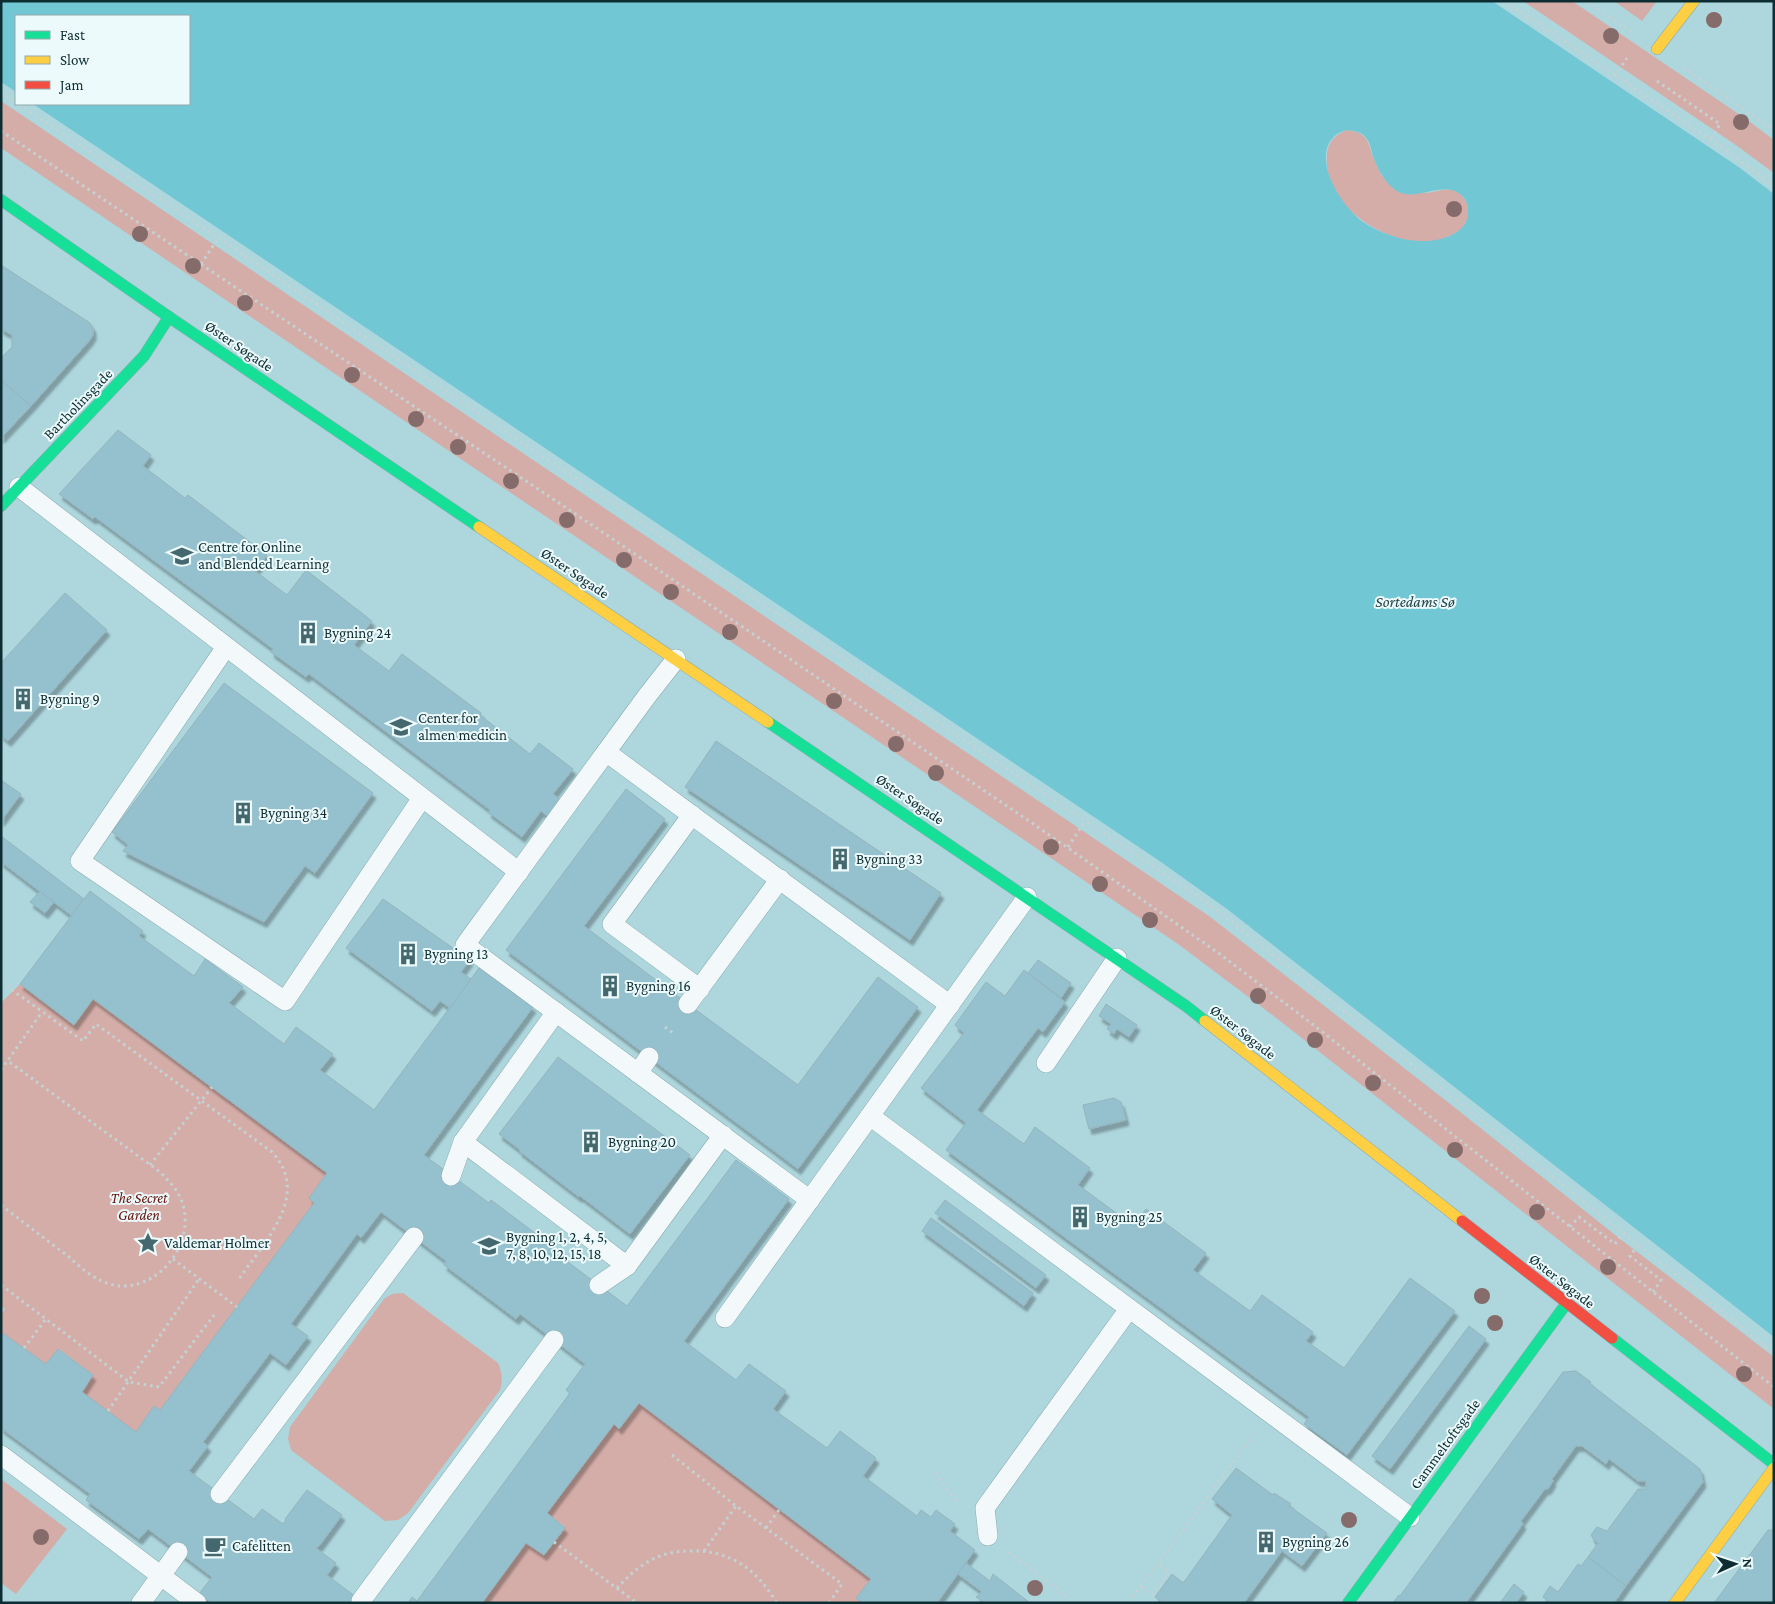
<svg xmlns="http://www.w3.org/2000/svg" width="1775" height="1604" font-family="'Crimson Pro',serif">
	<style>
		.green { fill: #d4ada8 }
		.water { fill: #72c7d5; fill-rule: evenodd }
		.building { fill: #95c1ce; stroke: #95b4bd; filter: url(#shadow) }
		.lines { fill: none; stroke-linecap: round; stroke-linejoin: round }
		.lane-casing { stroke: #8aacb1; stroke-width: 20 }
		.fast-casing { stroke: #8aacb1; stroke-width: 12 }
		.slow-casing { stroke: #8aacb1; stroke-width: 12 }
		.jam-casing { stroke: #8aacb1; stroke-width: 12 }
		.path { stroke: #c5d2d4; stroke-width: 3; stroke-dasharray: 2.5 4; stroke-linecap: butt }
		.lane { stroke: #f3f9fa; stroke-width: 19 }
		.fast { stroke: #16e098; stroke-width: 11 }
		.slow { stroke: #ffcf43; stroke-width: 11 }
		.jam { stroke: #f24e42; stroke-width: 11 }
		.tree { fill: #856b6a }
		.labels { text-anchor: middle; stroke-width: 4; stroke-linejoin: round; paint-order: stroke }
		.street-label { font-size: 15px; fill: #0d2d32; stroke: #ecfafc }
		.poi-label { font-size: 15px; fill: #0d2d32; stroke: #ecfafc; text-anchor: start }
		.park-label { font-size: 15px; font-style: italic; fill: #65130b; stroke: #ecfafc }
		.water-label { font-size: 16px; font-style: italic; fill: #234348; stroke: #ecfafc }
	</style>
	<defs>
		<filter id="shadow"><feDropShadow dx="3" dy="5.5" stdDeviation="1" flood-color="#0004"/></filter>
	</defs>
	<rect width="100%" height="100%" fill="#add6dd"/>
	<g class="green">
		<polygon points="1523,1 1572,1 1746,119 1774,140 1774,173 1733,143"/>
		<polygon points="1614,1 1657,1 1642,21"/>
		<polygon points="1,101 1209,916 1449,1103 1619,1238 1774,1357 1774,1409 1275,1017 1178,944 1,148"/>
		<path d="M1347,130C1368,133 1367,140 1373,157C1376,164 1379,170 1382,176C1391,180 1417,193 1424,193C1436,193 1446,186 1458,192C1463,196 1467,201 1468,207C1471,226 1455,236 1438,240C1396,251 1329,211 1327,165C1326,146 1330,137 1347,130Z"/>
		<polygon points="20,984 74,1025 93,999 327,1173 309,1198 314,1203 160,1410 154,1406 136,1432 82,1392 93,1375 59,1349 46,1364 1,1332 1,1314 5,1309 1,1306 1,1003"/>
		<path d="M403,1293L498,1363C502,1373 503,1380 500,1390L408,1513L398,1520L385,1521L291,1450L288,1439L290,1427L384,1299L392,1294Z"/>
		<polygon points="639,1403 871,1579 857,1598 862,1603 482,1603 526,1543 544,1555 565,1527 547,1513 614,1424"/>
		<polygon points="1,1479 67,1529 16,1594 1,1583"/>
	</g>
	<path class="water" d="M1,1H1492L1740,168L1774,194V1337L1227,909L1161,862L33,104H189V16H16V92L1,82ZM1347,130C1354,131 1363,132 1367,139C1370,143 1371,149 1372,153C1376,166 1383,180 1394,189C1412,204 1439,182 1457,192C1464,196 1468,202 1468,210C1470,234 1439,242 1420,241C1402,241 1378,232 1363,222C1342,207 1308,156 1337,134C1340,132 1344,131 1347,130Z"/>
	<g class="building">
		<polygon points="1,265 90,323 93,328 93,335 89,341 31,406 1,380 1,358 12,347 12,335 1,329"/>
		<polygon points="1,380 31,406 1,438"/>
		<polygon points="118,430 151,455 143,466 185,498 188,495 267,555 255,571 287,595 306,570 372,621 354,645 389,671 402,654 481,713 480,715 530,754 539,743 573,769 553,794 564,802 551,819 541,811 522,837 488,812 490,810 309,674 306,677 271,652 273,649 95,517 93,519 59,494"/>
		<polygon points="65,593 107,630 8,741 1,735 1,663"/>
		<polygon points="224,683 373,793 315,873 305,866 264,922 123,851 128,845 112,832"/>
		<polygon points="716,741 941,893 910,940 685,787"/>
		<polygon points="1,780 21,794 1,821"/>
		<polygon points="626,789 665,819 584,926 688,1004 798,1085 878,977 918,1007 798,1169 506,950"/>
		<polygon points="1,836 84,899 72,916 1,862"/>
		<polygon points="40,891 54,902 45,913 30,902"/>
		<polygon points="90,891 143,931 139,936 194,976 205,959 243,987 229,1003 284,1044 296,1027 333,1054 320,1070 374,1110 479,968 533,1007 424,1155 489,1203 491,1200 563,1254 561,1257 627,1306 736,1160 789,1199 684,1341 736,1380 749,1364 786,1391 773,1409 827,1448 840,1431 876,1458 863,1476 917,1516 921,1510 931,1517 936,1510 955,1524 950,1531 975,1550 937,1603 862,1603 856,1598 871,1579 639,1403 619,1429 614,1424 547,1513 565,1528 544,1555 526,1543 482,1603 408,1603 412,1597 417,1601 570,1393 566,1390 585,1364 520,1314 516,1319 444,1265 446,1261 381,1212 361,1238 357,1234 291,1324 308,1336 286,1365 270,1353 203,1442 208,1446 189,1471 254,1519 262,1509 283,1524 286,1520 285,1519 307,1490 342,1515 320,1545 316,1548 336,1563 327,1575 364,1603 211,1603 199,1594 212,1577 148,1529 139,1539 86,1500 90,1494 1,1428 1,1332 46,1364 58,1349 93,1375 82,1392 136,1432 154,1406 160,1410 314,1203 309,1198 327,1173 93,999 74,1025 20,984"/>
		<polygon points="383,899 470,960 461,972 471,979 450,1008 440,1001 432,1011 346,948"/>
		<polygon points="1038,960 1071,983 1061,998 1028,973"/>
		<polygon points="1024,970 1065,1002 1043,1032 1038,1028 977,1110 1024,1144 1035,1127 1090,1168 1078,1185 1134,1226 1146,1209 1206,1253 1193,1270 1250,1311 1262,1295 1313,1332 1306,1341 1344,1368 1410,1278 1455,1311 1347,1455 1304,1424 1309,1417 946,1150 966,1123 921,1088 964,1033 955,1025 986,982 1005,996"/>
		<polygon points="1106,1004 1137,1025 1129,1037 1117,1029 1114,1034 1107,1029 1111,1024 1099,1016"/>
		<polygon points="558,1057 690,1155 630,1234 580,1196 579,1197 519,1151 520,1150 499,1134"/>
		<polygon points="1114,1098 1121,1102 1126,1120 1089,1129 1083,1105"/>
		<polygon points="945,1200 1046,1275 1036,1288 935,1213"/>
		<polygon points="931,1218 1033,1293 1024,1306 922,1231"/>
		<polygon points="1469,1326 1486,1339 1390,1469 1372,1456"/>
		<polygon points="1576,1371 1591,1382 1589,1383 1700,1469 1703,1482 1626,1586 1588,1557 1598,1543 1594,1540 1591,1535 1597,1527 1607,1531 1638,1489 1646,1489 1646,1481 1638,1481 1609,1459 1606,1464 1582,1446 1576,1446 1552,1479 1553,1481 1548,1489 1545,1489 1521,1521 1523,1524 1466,1603 1393,1603 1399,1595 1400,1596 1563,1372"/>
		<polygon points="1236,1468 1273,1495 1274,1493 1291,1504 1289,1506 1327,1533 1302,1566 1282,1551 1244,1603 1163,1603 1155,1597 1172,1574 1182,1582 1184,1582 1232,1515 1212,1499"/>
		<polygon points="1768,1530 1774,1530 1774,1603 1714,1603"/>
		<polygon points="1588,1557 1626,1586 1614,1603 1550,1603 1543,1597 1550,1586 1558,1592 1578,1564 1581,1566"/>
		<polygon points="966,1563 990,1581 993,1574 1030,1603 986,1603 979,1599 976,1597 982,1592 958,1574"/>
		<polygon points="1514,1584 1524,1592 1516,1603 1500,1603"/>
	</g>
	<g class="lines">
		<g class="lane-casing">
			<g id="lane">
				<polyline points="19,487 519,872"/>
				<polyline points="226,647 80,861 285,1001 422,798"/>
				<polyline points="606,752 647,696 676,659"/>
				<polyline points="692,815 612,924 700,989"/>
				<polyline points="688,1004 780,879"/>
				<polyline points="556,1012 463,1142 627,1266 599,1285"/>
				<polyline points="1046,1063 1117,958"/>
				<polyline points="638,1073 649,1057"/>
				<polyline points="870,1116 1410,1517"/>
				<polyline points="451,1176 463,1142"/>
				<polyline points="810,1200 465,945 606,752 950,1005"/>
				<polyline points="627,1266 723,1135"/>
				<polyline points="725,1318 1027,897"/>
				<polyline points="1,1455 197,1603"/>
				<polyline points="220,1494 414,1237"/>
				<polyline points="988,1536 985,1508 1129,1309"/>
				<polyline points="361,1601 554,1340"/>
				<polyline points="141,1603 178,1552"/>
			</g>
		</g>
		<g class="fast-casing">
			<g id="fast">
				<polyline points="1,200 169,317 479,527"/>
				<polyline points="1,506 144,356 169,317"/>
				<polyline points="768,722 1186,1006 1205,1021"/>
				<polyline points="1612,1338 1774,1464"/>
				<polyline points="1348,1603 1566,1304"/>
			</g>
		</g>
		<g class="slow-casing">
			<g id="slow">
				<polyline points="1657,49 1694,1"/>
				<polyline points="479,527 768,722"/>
				<polyline points="1205,1021 1462,1221"/>
				<polyline points="1675,1603 1774,1468"/>
			</g>
		</g>
		<g class="jam-casing">
			<polyline id="jam" points="1462,1221 1612,1338"/>
		</g>
		<g class="path">
			<polyline points="1505,1 1726,150 1774,186"/>
			<polyline points="1587,1 1632,32"/>
			<polyline points="1683,67 1774,130"/>
			<polyline points="1615,76 1627,58"/>
			<polyline points="1657,81 1720,124 1710,140"/>
			<polyline points="1,92 16,102"/>
			<polyline points="19,104 1213,907 1774,1353"/>
			<polyline points="1,131 595,527 1035,825 1217,952 1311,1023 1774,1387"/>
			<polyline points="201,264 219,237"/>
			<polyline points="1068,847 1085,821"/>
			<path d="M1,982L83,1041L96,1024L272,1152C312,1195 264,1242 239,1279"/>
			<polyline points="665,1027 673,1033"/>
			<polyline points="1,1070 42,1012"/>
			<polyline points="150,1165 212,1087"/>
			<path d="M1,1205C23,1222 45,1239 68,1256C77,1264 87,1274 98,1279C103,1282 114,1286 120,1286C161,1288 196,1242 182,1202C178,1190 169,1181 160,1172L8,1061"/>
			<polyline points="1570,1227 1579,1217 1615,1244 1623,1233"/>
			<polyline points="1638,1245 1630,1256 1661,1280 1653,1292"/>
			<polyline points="173,1259 237,1307"/>
			<polyline points="1,1285 129,1382 159,1387 214,1315"/>
			<polyline points="24,1348 46,1319"/>
			<polyline points="108,1411 199,1279"/>
			<polyline points="672,1455 736,1506 842,1584 829,1603"/>
			<polyline points="935,1473 958,1504"/>
			<polyline points="766,1528 779,1510"/>
			<polyline points="554,1542 637,1603"/>
			<polyline points="704,1551 736,1506"/>
			<polyline points="1009,1552 1075,1603"/>
			<polyline points="1141,1587 1152,1595 1169,1571 1158,1563"/>
			<path d="M617,1588C625,1580 633,1571 643,1565C657,1555 673,1551 690,1551C731,1550 756,1569 777,1603"/>
			<polyline points="803,1603 809,1603"/>
			<path d="M1129,1603C1170,1546 1213,1491 1254,1434"/>
		</g>
		<use href="#lane" class="lane"/>
		<use href="#fast" class="fast"/>
		<use href="#slow" class="slow"/>
		<use href="#jam" class="jam"/>
	</g>
	<g class="tree">
		<circle cx="1714" cy="20" r="8"/>
		<circle cx="1611" cy="36" r="8"/>
		<circle cx="1741" cy="122" r="8"/>
		<circle cx="1454" cy="209" r="8"/>
		<circle cx="140" cy="234" r="8"/>
		<circle cx="193" cy="266" r="8"/>
		<circle cx="245" cy="303" r="8"/>
		<circle cx="352" cy="375" r="8"/>
		<circle cx="416" cy="419" r="8"/>
		<circle cx="458" cy="447" r="8"/>
		<circle cx="511" cy="481" r="8"/>
		<circle cx="567" cy="520" r="8"/>
		<circle cx="624" cy="560" r="8"/>
		<circle cx="671" cy="592" r="8"/>
		<circle cx="730" cy="632" r="8"/>
		<circle cx="834" cy="701" r="8"/>
		<circle cx="896" cy="744" r="8"/>
		<circle cx="936" cy="773" r="8"/>
		<circle cx="1051" cy="847" r="8"/>
		<circle cx="1100" cy="884" r="8"/>
		<circle cx="1150" cy="920" r="8"/>
		<circle cx="1258" cy="996" r="8"/>
		<circle cx="1315" cy="1040" r="8"/>
		<circle cx="1373" cy="1083" r="8"/>
		<circle cx="1455" cy="1150" r="8"/>
		<circle cx="1537" cy="1212" r="8"/>
		<circle cx="1608" cy="1267" r="8"/>
		<circle cx="1482" cy="1296" r="8"/>
		<circle cx="1495" cy="1323" r="8"/>
		<circle cx="1744" cy="1374" r="8"/>
		<circle cx="1349" cy="1520" r="8"/>
		<circle cx="41" cy="1537" r="8"/>
		<circle cx="1035" cy="1588" r="8"/>
	</g>
	<defs>
		<g id="university-bare" transform="scale(1.725)"><path d="M0-5L7-2L0 1L-7-2ZM-4 1L0 2.5L4 1V4Q0 6-4 4Z" fill="#45686e" stroke="#ecfafc" stroke-width="2.5" paint-order="stroke"/></g>
		<g id="building-bare" transform="scale(1.725)"><path d="M-4-6H4V6H1V3H-1V6H-4ZM-2.5-4.3h1.7v1.8h-1.7ZM.8-4.3h1.7v1.8H.8ZM-2.5-1h1.7V.8h-1.7ZM.8-1h1.7V.8H.8Z" fill="#45686e" stroke="#ecfafc" stroke-width="2.5" paint-order="stroke"/></g>
		<g id="sight-bare" transform="scale(1.725)"><path d="M0-6L1.8-2.2L6-1.7L2.9 1.2L3.7 5.4L0 3.3L-3.7 5.4L-2.9 1.2L-6-1.7L-1.8-2.2Z" fill="#45686e" stroke="#ecfafc" stroke-width="2.5" paint-order="stroke"/></g>
		<g id="cafe-bare" transform="scale(1.725)"><path d="M-5.5-4.5H6V0H3Q3 3.5 0 3.5H-2.5Q-5.5 3.5-5.5 0ZM3-3.2v2h1.7v-2ZM-6 4.5H4V6H-6Z" fill="#45686e" stroke="#ecfafc" stroke-width="2.5" paint-order="stroke"/></g>
	</defs>
	<g fill-rule="evenodd">
		<use href="#university-bare" x="182" y="556"/>
		<use href="#building-bare" x="308" y="633"/>
		<use href="#building-bare" x="23" y="699"/>
		<use href="#university-bare" x="401" y="727"/>
		<use href="#building-bare" x="243" y="813"/>
		<use href="#building-bare" x="840" y="859"/>
		<use href="#building-bare" x="408" y="954"/>
		<use href="#building-bare" x="610" y="986"/>
		<use href="#building-bare" x="591" y="1142"/>
		<use href="#building-bare" x="1080" y="1217"/>
		<use href="#sight-bare" x="148" y="1243"/>
		<use href="#university-bare" x="489" y="1246"/>
		<use href="#building-bare" x="1266" y="1542"/>
		<use href="#cafe-bare" x="215" y="1546"/>
	</g>
	<g class="labels">
		<g class="street-label">
			<text transform="translate(239 346) rotate(34)" y="5">Øster Søgade</text>
			<text transform="translate(78 404) rotate(-46)" y="5">Bartholinsgade</text>
			<text transform="translate(575 573) rotate(34)" y="5">Øster Søgade</text>
			<text transform="translate(910 799) rotate(34)" y="5">Øster Søgade</text>
			<text transform="translate(1243 1032) rotate(38)" y="5">Øster Søgade</text>
			<text transform="translate(1562 1281) rotate(38)" y="5">Øster Søgade</text>
			<text transform="translate(1445 1444) rotate(-54)" y="5">Gammeltoftsgade</text>
		</g>
		<g class="poi-label">
			<text x="198" y="552">Centre for Online<tspan x="198" dy="17">and Blended Learning</tspan></text>
			<text x="324" y="638">Bygning 24</text>
			<text x="40" y="704">Bygning 9</text>
			<text x="418" y="723">Center for<tspan x="418" dy="17">almen medicin</tspan></text>
			<text x="260" y="818">Bygning 34</text>
			<text x="856" y="864">Bygning 33</text>
			<text x="424" y="959">Bygning 13</text>
			<text x="626" y="991">Bygning 16</text>
			<text x="608" y="1147">Bygning 20</text>
			<text x="1096" y="1222">Bygning 25</text>
			<text x="506" y="1242">Bygning 1, 2, 4, 5,<tspan x="506" dy="17">7, 8, 10, 12, 15, 18</tspan></text>
			<text x="164" y="1248">Valdemar Holmer</text>
			<text x="1282" y="1547">Bygning 26</text>
			<text x="232" y="1551">Cafelitten</text>
		</g>
		<g class="park-label">
			<text x="139" y="1203">The Secret<tspan x="139" dy="17">Garden</tspan></text>
		</g>
		<g class="water-label">
			<text x="1415" y="607">Sortedams Sø</text>
		</g>
	</g>
	<rect width="1775" height="1604" fill="none" stroke="#0d2d32" stroke-width="5"/>
	<rect x="15" y="15" width="175" height="90" fill="#ecfafc" stroke="#93a8ab"/>
	<rect x="25" y="31" width="25" height="8" fill="#16e098" stroke="#93a8ab"/>
	<text x="60" y="40" font-size="15" fill="#0d2d32">Fast</text>
	<rect x="25" y="56" width="25" height="8" fill="#ffcf43" stroke="#93a8ab"/>
	<text x="60" y="65" font-size="15" fill="#0d2d32">Slow</text>
	<rect x="25" y="81" width="25" height="8" fill="#f24e42" stroke="#93a8ab"/>
	<text x="60" y="90" font-size="15" fill="#0d2d32">Jam</text>
	<g transform="translate(1735 1564) rotate(87)" stroke="#ecfafc" stroke-width="4" paint-order="stroke">
	<path d="M0-4L9 19L0 12L-9 19Z" fill="#0d2d32"/>
	<text y="-8" font-size="14" font-weight="bold" text-anchor="middle" fill="#0d2d32">N</text>
	</g>
</svg>
